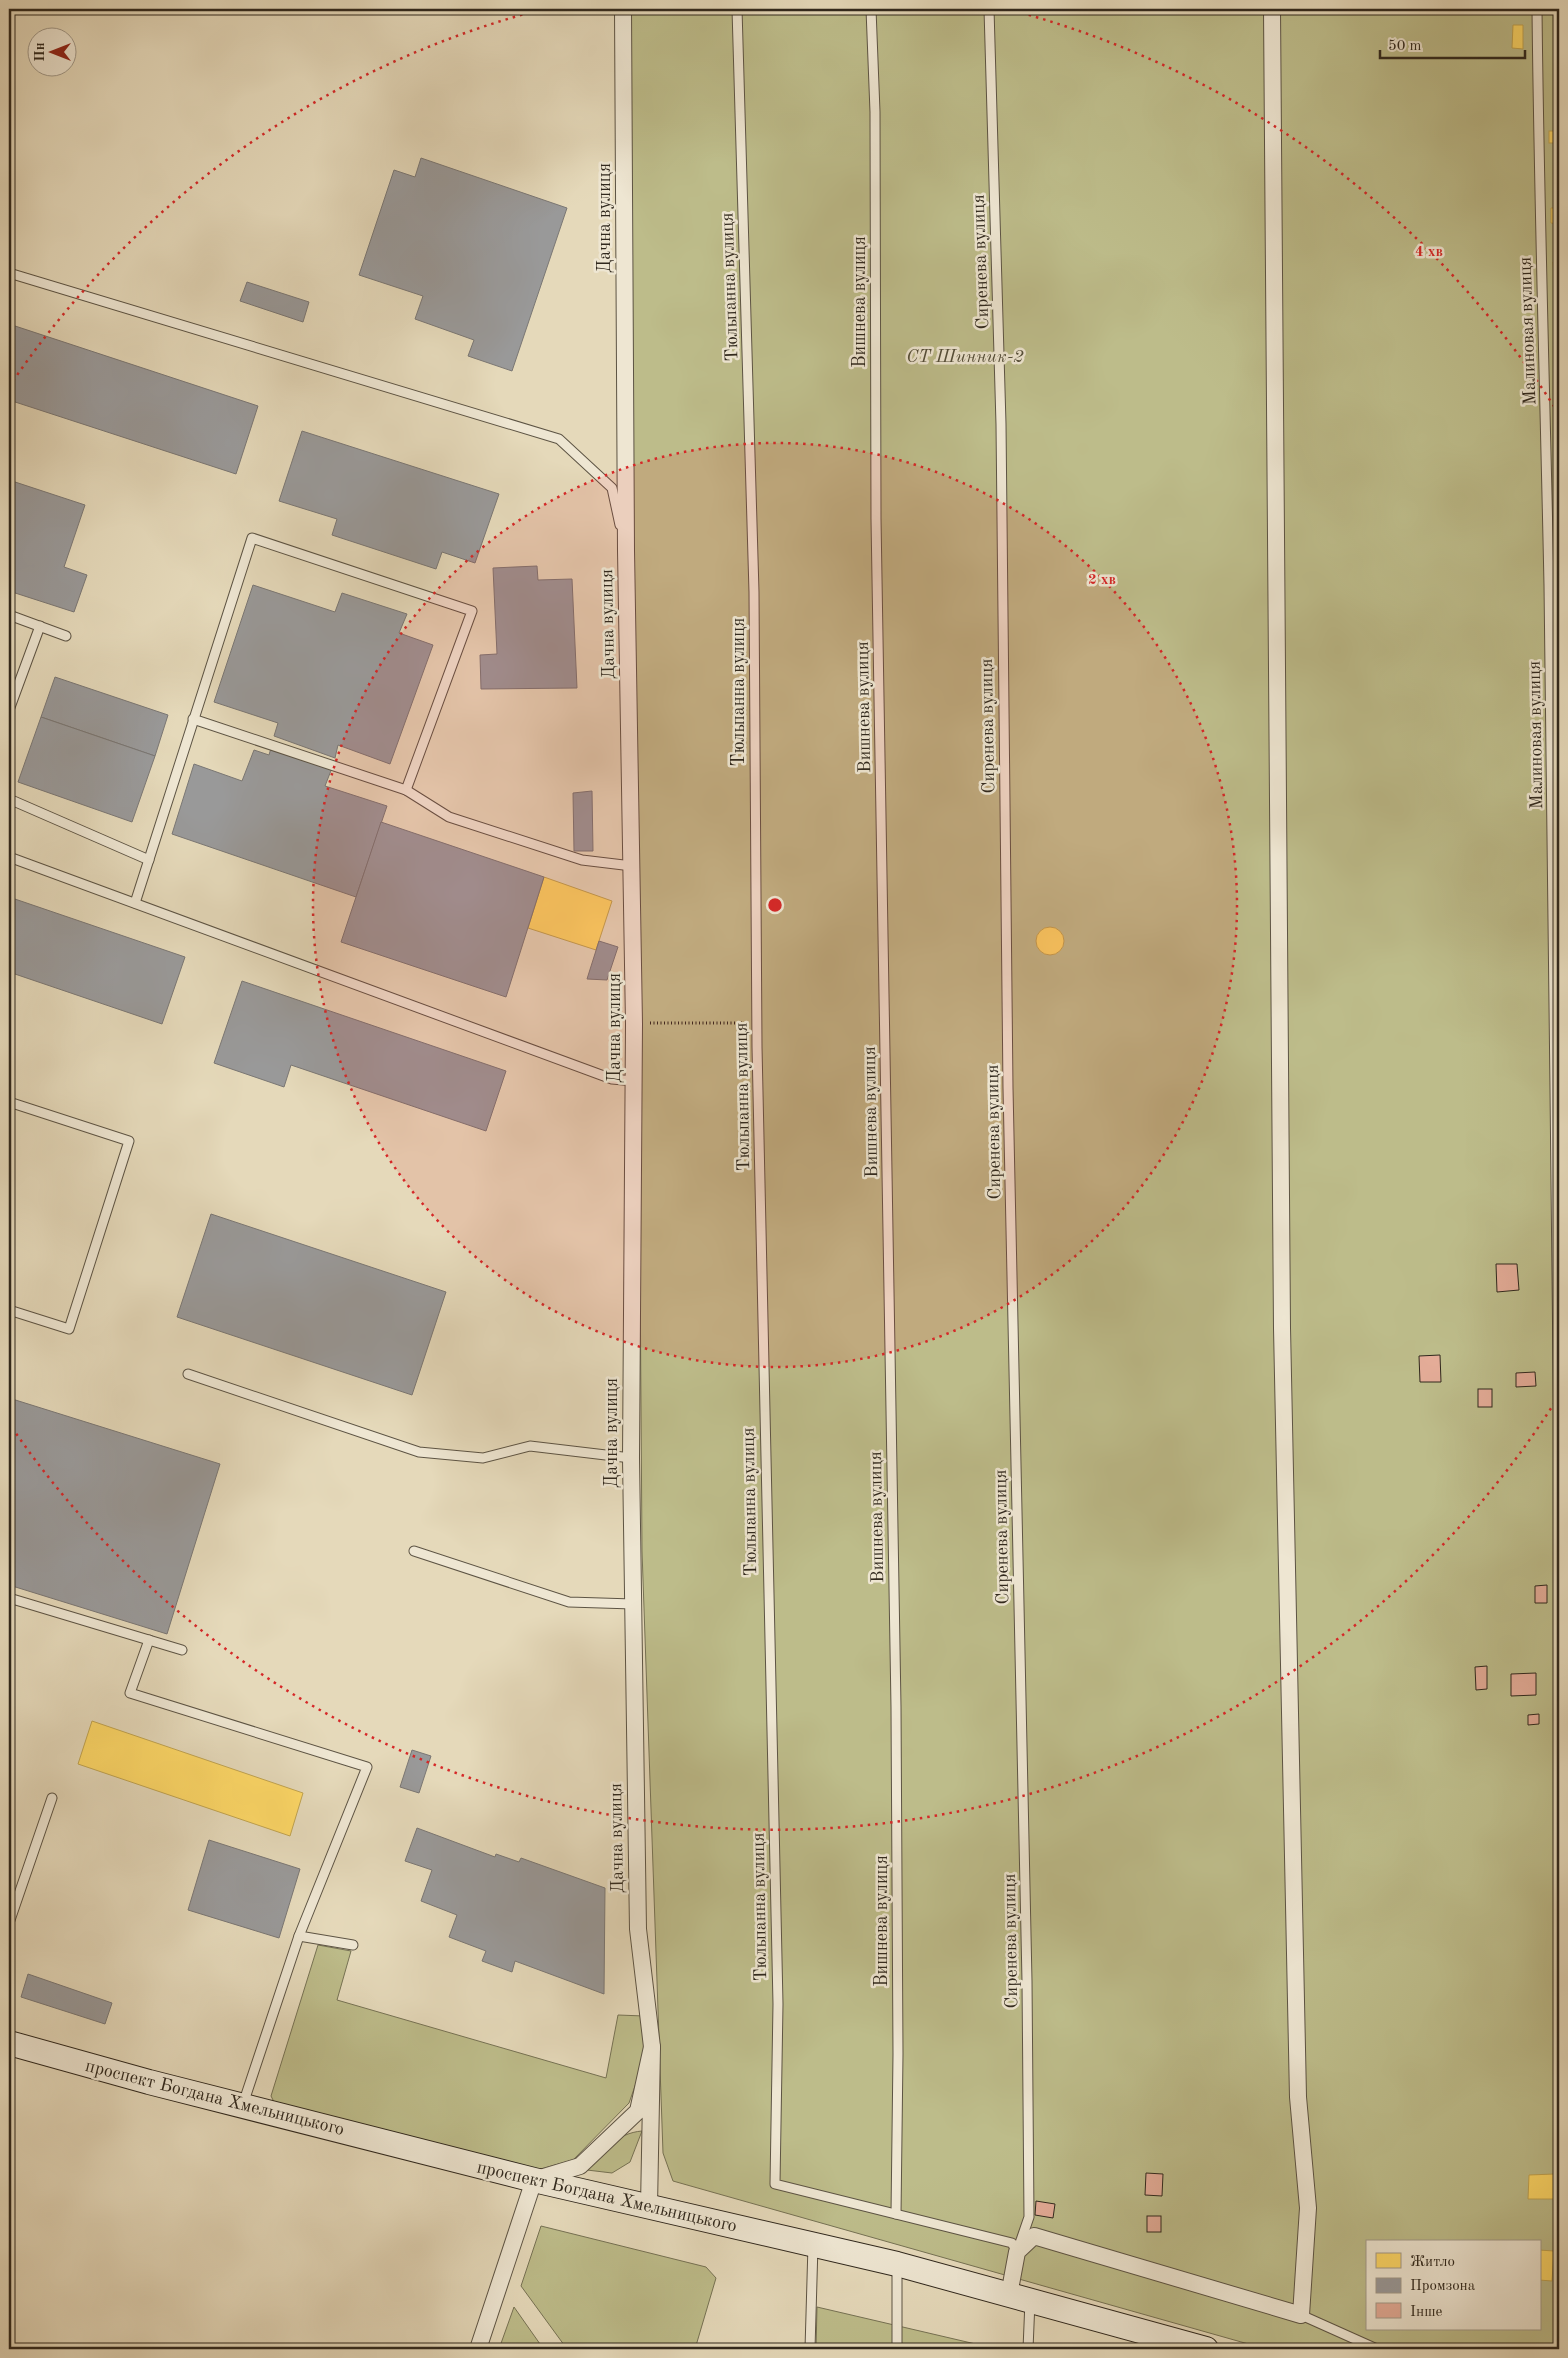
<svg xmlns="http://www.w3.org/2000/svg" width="1568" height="2358" font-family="'Old Standard TT',serif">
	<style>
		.green { fill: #bdbc8a; stroke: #767254; fill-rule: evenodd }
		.homes { fill: #ffd966; stroke: #c1a450 }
		.industry { fill: #999; stroke: #7a7774 }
		.building { fill: #e4ac98; stroke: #30281d }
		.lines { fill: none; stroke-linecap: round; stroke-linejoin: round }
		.service-casing { stroke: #5d5444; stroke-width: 11 }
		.minor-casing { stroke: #5d5444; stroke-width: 18 }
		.secondary-casing { stroke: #30281d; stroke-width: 26 }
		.path { stroke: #30281d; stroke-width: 3; stroke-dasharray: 1 2.5; stroke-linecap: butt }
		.service { stroke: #eee6d2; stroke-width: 9 }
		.minor { stroke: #eee6d2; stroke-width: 16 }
		.secondary { stroke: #eee6d2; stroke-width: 24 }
		.ring { fill: none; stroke: #d62828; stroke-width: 2.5; stroke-dasharray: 2.5 5 }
		.labels { text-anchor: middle; stroke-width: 5; stroke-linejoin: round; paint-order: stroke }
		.street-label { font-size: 18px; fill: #30281d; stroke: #eee6d2 }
		.park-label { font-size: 18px; font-style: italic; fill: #534d38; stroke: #eee6d2 }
		.centre { fill: #d62828; stroke: #eee6d2; stroke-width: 2.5 }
		.ring-label { font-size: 15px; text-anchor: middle; font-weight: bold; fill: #d62828; stroke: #eee6d2; stroke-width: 5; stroke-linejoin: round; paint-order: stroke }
	</style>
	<rect width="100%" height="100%" fill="#e5d9ba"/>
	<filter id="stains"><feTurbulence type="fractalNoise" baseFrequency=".004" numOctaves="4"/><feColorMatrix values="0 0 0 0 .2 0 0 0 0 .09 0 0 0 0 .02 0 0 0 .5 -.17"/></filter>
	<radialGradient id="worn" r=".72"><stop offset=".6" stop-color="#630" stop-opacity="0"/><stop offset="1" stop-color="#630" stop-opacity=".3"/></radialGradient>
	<g class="green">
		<path d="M622,9H1559V2349H1266L673,2181L663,2153L642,1551L638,969ZM1367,2242H1539V2329H1367Z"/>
		<polygon points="318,1945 351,1951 337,2000 606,2078 618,2015 644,2016 646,2055 629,2103 573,2160 533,2171 277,2108 271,2096"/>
		<path d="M642,2131L630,2162L612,2173L587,2170C603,2151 617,2133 642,2131Z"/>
		<polygon points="541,2226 706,2267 716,2278 695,2349 567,2349 521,2286"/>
		<polygon points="514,2307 540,2344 542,2349 499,2349"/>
		<polygon points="817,2307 997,2349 816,2349"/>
	</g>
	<g class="homes">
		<polygon points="1512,9 1528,9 1528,13 1512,14"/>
		<polygon points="1513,25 1523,25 1523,49 1512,48"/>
		<rect x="1549" y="131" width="10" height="12"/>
		<polygon points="1551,208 1559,208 1559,224 1551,223"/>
		<polygon points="1553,262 1559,262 1559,297 1555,297"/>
		<polygon points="544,877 612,901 596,950 528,928"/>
		<circle cx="1050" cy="941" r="14"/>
		<polygon points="92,1721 303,1793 290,1836 78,1764"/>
		<polygon points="1554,2174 1554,2199 1528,2199 1529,2175"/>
		<polygon points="1539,2250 1554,2251 1552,2281 1539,2280"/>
	</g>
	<g class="industry">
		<polygon points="421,158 567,208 512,371 468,356 474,340 415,319 423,296 359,275 394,170 415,177"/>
		<polygon points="247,282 309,302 303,322 240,301"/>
		<polygon points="9,324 258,406 236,474 9,400"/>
		<polygon points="302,431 499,494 475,563 442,552 436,569 332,535 337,519 279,501"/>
		<polygon points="9,480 85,505 64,567 87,575 74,612 9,591"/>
		<polygon points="537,566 538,580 572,579 577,688 481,689 480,655 497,654 493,568"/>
		<polygon points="253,585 335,612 342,593 407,614 399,633 433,645 390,764 338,745 335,758 274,736 278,723 214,702"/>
		<polygon points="55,677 168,715 155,756 41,717"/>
		<polygon points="41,717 155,756 132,822 18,782"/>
		<polygon points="271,748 332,768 325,786 387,806 356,897 172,834 194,764 242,781 254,750 269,755"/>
		<polygon points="592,791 593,851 574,851 573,793"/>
		<polygon points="381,822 544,877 506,997 341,942"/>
		<polygon points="9,897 185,957 162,1024 9,972"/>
		<polygon points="599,941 618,947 607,980 587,979"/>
		<polygon points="242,981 506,1071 486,1131 291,1065 284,1087 214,1063"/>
		<polygon points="211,1214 446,1292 412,1395 177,1317"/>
		<polygon points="9,1398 220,1464 167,1634 9,1585"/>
		<polygon points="412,1750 431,1756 419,1793 400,1787"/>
		<polygon points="417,1828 495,1857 496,1854 519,1862 521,1858 605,1888 604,1994 515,1961 512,1972 482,1961 486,1951 449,1937 457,1915 421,1901 432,1870 405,1861"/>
		<polygon points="209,1840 300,1869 279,1938 188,1910"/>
		<polygon points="28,1974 112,2003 105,2024 21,1997"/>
	</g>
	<g class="building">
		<polygon points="1496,1264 1517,1264 1519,1290 1497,1292"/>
		<polygon points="1440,1355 1441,1382 1420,1382 1419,1356"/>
		<polygon points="1535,1372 1536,1386 1516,1387 1516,1373"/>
		<rect x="1478" y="1389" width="14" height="18"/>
		<polygon points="1547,1585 1547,1603 1535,1603 1535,1586"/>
		<polygon points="1487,1666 1487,1689 1476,1690 1475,1667"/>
		<polygon points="1536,1673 1536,1695 1511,1696 1511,1674"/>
		<polygon points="1539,1714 1539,1724 1528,1725 1528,1715"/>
		<polygon points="1146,2173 1163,2174 1162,2196 1145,2195"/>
		<polygon points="1036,2201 1055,2204 1053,2218 1035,2215"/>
		<rect x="1147" y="2216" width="14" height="16"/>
	</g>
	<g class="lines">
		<g class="service-casing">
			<g id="service">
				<polyline points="737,9 754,592 757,1047 778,2004 775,2184 1012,2243 1017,2252"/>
				<polyline points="871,9 875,112 876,519 896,1707 898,2054 896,2214"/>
				<polyline points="989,9 1001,424 1008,1088 1027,1981 1029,2217 1019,2246"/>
				<path d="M1537,9C1539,201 1545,393 1549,585C1554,877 1555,1169 1559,1461"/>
				<polyline points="9,273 559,439 612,488 620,525"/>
				<polyline points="9,615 66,636"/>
				<polyline points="9,710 40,626"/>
				<polyline points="193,719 406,790 449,817 582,860 632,866"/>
				<polyline points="9,799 149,860"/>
				<polyline points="9,857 612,1079 634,1081"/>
				<polyline points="135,903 252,538 472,611 406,790"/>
				<polyline points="9,1102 129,1141 69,1329 9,1310"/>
				<polyline points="188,1374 419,1452 483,1458 530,1446 631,1458"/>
				<polyline points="414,1551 569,1602 633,1604"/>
				<polyline points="9,1598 182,1650"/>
				<polyline points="149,1640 130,1693 367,1767 299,1936 243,2104"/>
				<polyline points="9,1923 52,1798"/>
				<polyline points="299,1936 353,1945"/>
				<polyline points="1301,2315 1377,2349"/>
				<polyline points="810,2349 813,2245"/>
				<polyline points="897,2349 897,2265"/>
				<polyline points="1028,2349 1030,2301"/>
			</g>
		</g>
		<g class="minor-casing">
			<g id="minor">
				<polyline points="623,9 626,551 634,1024 631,1458 638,1929 652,2047"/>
				<polyline points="1009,2295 1017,2252 1034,2236 1301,2315 1308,2208 1298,2097 1282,1328 1272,9"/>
				<polyline points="478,2349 534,2180 580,2166 638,2111 652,2047 649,2206"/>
			</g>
		</g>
		<g class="secondary-casing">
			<polyline id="secondary" points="9,2043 149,2082 534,2180 897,2264 1206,2349"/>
		</g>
		<polyline class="path" points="650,1023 744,1023"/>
		<use href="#service" class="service"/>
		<use href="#minor" class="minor"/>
		<use href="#secondary" class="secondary"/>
	</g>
	<circle cx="775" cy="905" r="462" fill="#d62828" fill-opacity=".12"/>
	<g class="ring">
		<circle cx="775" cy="905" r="462"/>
		<path d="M1555 1402A925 925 0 0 1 13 1429M13 381A925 925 0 0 1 543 9M1007 9A925 925 0 0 1 1555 408"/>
	</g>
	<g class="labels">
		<g class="street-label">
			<text transform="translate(604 218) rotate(-90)" y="6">Дачна вулиця</text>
			<text transform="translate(980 262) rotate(-92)" y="6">Сиренева вулиця</text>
			<text transform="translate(729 287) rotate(-92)" y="6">Тюльпанна вулиця</text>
			<text transform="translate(859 302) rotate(-90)" y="6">Вишнева вулиця</text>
			<text transform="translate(1527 331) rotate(-92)" y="6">Малиновая вулиця</text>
			<text transform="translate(607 624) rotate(-91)" y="6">Дачна вулиця</text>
			<text transform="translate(738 692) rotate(-90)" y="6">Тюльпанна вулиця</text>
			<text transform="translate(863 707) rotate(-91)" y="6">Вишнева вулиця</text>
			<text transform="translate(987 726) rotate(-91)" y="6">Сиренева вулиця</text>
			<text transform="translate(1535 735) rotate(-91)" y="6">Малиновая вулиця</text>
			<text transform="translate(614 1028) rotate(-90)" y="6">Дачна вулиця</text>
			<text transform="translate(742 1097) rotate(-91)" y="6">Тюльпанна вулиця</text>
			<text transform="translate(870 1112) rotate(-91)" y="6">Вишнева вулиця</text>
			<text transform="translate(993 1132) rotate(-91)" y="6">Сиренева вулиця</text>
			<text transform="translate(611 1433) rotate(-90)" y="6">Дачна вулиця</text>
			<text transform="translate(749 1502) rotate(-91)" y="6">Тюльпанна вулиця</text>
			<text transform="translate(876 1517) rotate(-91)" y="6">Вишнева вулиця</text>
			<text transform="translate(1001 1537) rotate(-91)" y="6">Сиренева вулиця</text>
			<text transform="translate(616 1838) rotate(-91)" y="6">Дачна вулиця</text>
			<text transform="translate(759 1907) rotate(-91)" y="6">Тюльпанна вулиця</text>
			<text transform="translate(881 1921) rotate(-90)" y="6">Вишнева вулиця</text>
			<text transform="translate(1010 1941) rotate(-91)" y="6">Сиренева вулиця</text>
			<text transform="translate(215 2097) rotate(14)" y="6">проспект Богдана Хмельницького</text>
			<text transform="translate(607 2196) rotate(13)" y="6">проспект Богдана Хмельницького</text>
		</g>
		<g class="park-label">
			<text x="965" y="362">СТ Шинник-2</text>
		</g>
	</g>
	<circle cx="775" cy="905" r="8" class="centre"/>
	<g class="ring-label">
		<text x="1429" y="256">4 хв</text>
		<text x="1102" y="584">2 хв</text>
	</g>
	<rect width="1568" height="2358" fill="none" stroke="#e5d9ba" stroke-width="30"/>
	<rect x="10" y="10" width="1548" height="2338" fill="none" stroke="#30281d" stroke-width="2.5"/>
	<rect x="15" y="15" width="1538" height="2328" fill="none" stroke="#30281d"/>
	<rect x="1366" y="2240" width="175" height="90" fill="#eee6d2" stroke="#a29a8a"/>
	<rect x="1376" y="2253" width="25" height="15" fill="#ffd966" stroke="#a29a8a"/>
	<text x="1410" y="2266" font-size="15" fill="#30281d">Житло</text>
	<rect x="1376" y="2278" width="25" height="15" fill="#999999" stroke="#a29a8a"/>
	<text x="1410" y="2290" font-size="15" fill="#30281d">Промзона</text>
	<rect x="1376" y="2303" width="25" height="15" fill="#e4ac98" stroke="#a29a8a"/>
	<text x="1410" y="2316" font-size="15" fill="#30281d">Інше</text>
	<g transform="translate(52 52) rotate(270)"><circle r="24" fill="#eee6d2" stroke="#a29a8a"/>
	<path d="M0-4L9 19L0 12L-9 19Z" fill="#8f2418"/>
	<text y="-8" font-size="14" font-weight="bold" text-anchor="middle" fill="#30281d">Пн</text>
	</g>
	<path d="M1380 50v8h145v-8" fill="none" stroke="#30281d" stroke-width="2.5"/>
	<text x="1388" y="50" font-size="15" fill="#30281d" stroke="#eee6d2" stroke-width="4" paint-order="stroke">50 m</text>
	<rect width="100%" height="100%" filter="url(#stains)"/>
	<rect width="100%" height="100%" fill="url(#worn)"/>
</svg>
